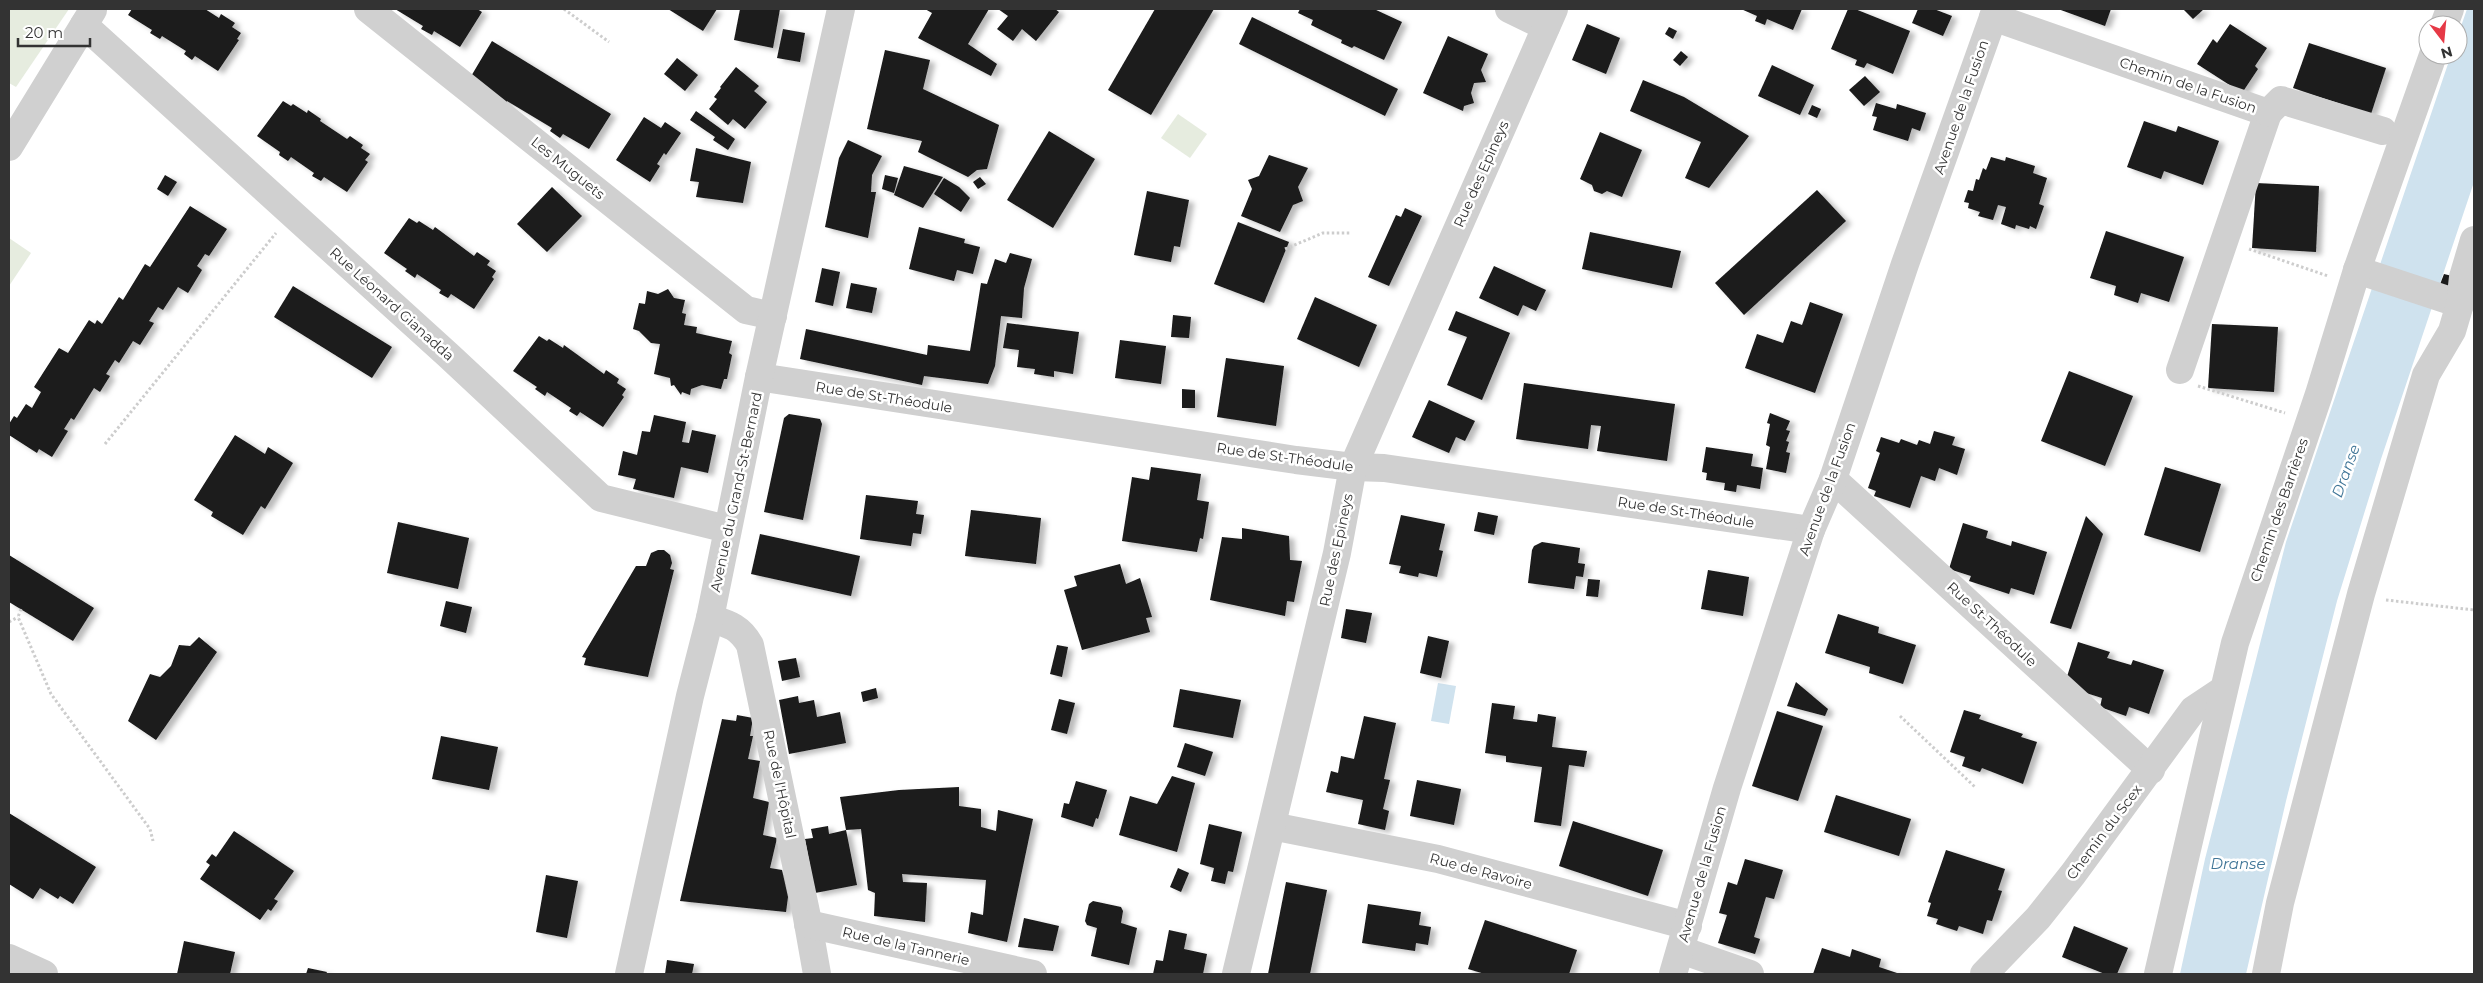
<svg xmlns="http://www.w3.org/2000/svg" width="2483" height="983" font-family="Montserrat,sans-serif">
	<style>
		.green { fill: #e6ecdf }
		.water { fill: #cfe2ee }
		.building { fill: #1a1a1a; filter: url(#shadow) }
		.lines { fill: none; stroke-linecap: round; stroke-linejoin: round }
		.path { stroke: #cdcdcd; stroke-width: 3; stroke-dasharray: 2.5 2.5; stroke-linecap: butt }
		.minor { stroke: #d0d0d0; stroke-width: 28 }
		.labels { text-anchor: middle; stroke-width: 5; stroke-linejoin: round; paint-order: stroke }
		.street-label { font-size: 14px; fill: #333; stroke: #fff }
		.water-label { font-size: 15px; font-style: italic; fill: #3f7597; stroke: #fff }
	</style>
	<defs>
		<filter id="shadow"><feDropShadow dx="5.5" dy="3" stdDeviation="2.5" flood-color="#0004"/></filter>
	</defs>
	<rect width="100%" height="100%" fill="#fff"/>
	<g class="green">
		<polygon points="9,9 69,9 16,87 9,83"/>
		<polygon points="1178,114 1207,134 1190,158 1161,138"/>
		<polygon points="9,238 31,253 9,286"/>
	</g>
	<g class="water">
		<polygon points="2467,9 2474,9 2474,182 2381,459 2337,601 2286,801 2246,974 2180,974 2205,859 2286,542 2451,55 2458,55 2458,35"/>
		<polygon points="1438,683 1456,686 1449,724 1431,721"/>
	</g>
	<g class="building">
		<polygon points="132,9 205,9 219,18 221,14 235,23 232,27 241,33 237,39 239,40 218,71 195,56 192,60 184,54 186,51 162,36 160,39 150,33 152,30 128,15"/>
		<polygon points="395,9 477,9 482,12 460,47 434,31 432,35 421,29 423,26"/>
		<polygon points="668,9 717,9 703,31"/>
		<polygon points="740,9 780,9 773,48 734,40"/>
		<polygon points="925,9 989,9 968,44 997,64 991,76 918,38 932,13"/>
		<polygon points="998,9 1055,9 1059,12 1036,41 1022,29 1013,41 997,29 1008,16"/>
		<polygon points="1155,9 1214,9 1151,115 1108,90"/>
		<polygon points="1300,9 1374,9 1402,22 1384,60 1354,46 1352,48 1341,43 1342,40 1311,25 1313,20 1298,13"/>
		<polygon points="1741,9 1802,9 1793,30 1767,19 1765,25 1755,21 1757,16"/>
		<polygon points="1848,9 1855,9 1910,31 1893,74 1867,63 1864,68 1855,65 1857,60 1831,49"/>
		<polygon points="1918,9 1934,9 1952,16 1943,36 1912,23"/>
		<polygon points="2058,9 2111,9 2105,26"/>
		<polygon points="2183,9 2204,9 2193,19"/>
		<polygon points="1252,17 1398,89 1385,116 1239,44"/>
		<polygon points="1587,24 1620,38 1606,74 1572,60"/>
		<polygon points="2230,24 2267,48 2255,66 2258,69 2242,93 2197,64 2213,39 2217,43"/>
		<polygon points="1669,27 1677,31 1673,39 1665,34"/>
		<polygon points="783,29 805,33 800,62 777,58"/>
		<polygon points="1448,36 1488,54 1481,70 1486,82 1474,83 1471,93 1474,103 1464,106 1463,111 1423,93"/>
		<polygon points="492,41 611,114 589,149 563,134 560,138 550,131 552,128 507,101 506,104 470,78"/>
		<polygon points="2309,43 2386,68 2371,114 2293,88"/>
		<polygon points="885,50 930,60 923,89 999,125 987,169 977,170 968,177 918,152 922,141 867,129"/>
		<polygon points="1681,51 1688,57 1680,66 1673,60"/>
		<polygon points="677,58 698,75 685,91 664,74"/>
		<polygon points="1772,65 1814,85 1800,115 1758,96"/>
		<polygon points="736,67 759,86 754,91 767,102 745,129 733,119 728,125 709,109 717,99 714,97 721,88 720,87"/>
		<polygon points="1865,76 1880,92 1864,106 1849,90"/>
		<polygon points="1643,80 1684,97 1749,136 1709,188 1685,178 1701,142 1630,111"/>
		<polygon points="283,101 291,106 293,104 307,113 308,110 321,119 320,121 347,139 350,136 363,145 361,148 370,154 365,160 368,162 347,192 324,177 321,181 312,176 314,173 291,157 288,161 279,155 280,152 257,136"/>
		<polygon points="1876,103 1896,109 1897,104 1926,113 1920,131 1912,128 1908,141 1873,130 1877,117 1872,116"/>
		<polygon points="1812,105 1821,109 1817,118 1808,114"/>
		<polygon points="696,111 735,139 728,150 713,140 715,137 690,120"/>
		<polygon points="644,117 661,128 665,122 681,133 666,155 664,153 657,164 660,166 650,182 616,160"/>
		<polygon points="2144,121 2176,132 2178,126 2219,141 2203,185 2164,171 2161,179 2127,167"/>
		<polygon points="1049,131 1095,159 1053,228 1007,200"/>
		<polygon points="1600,132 1642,150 1622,197 1607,191 1602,194 1594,191 1592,185 1580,179"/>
		<polygon points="848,140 882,156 872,175 871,192 876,192 868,238 825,227 839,158"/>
		<polygon points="696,148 751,162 743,203 696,197 699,182 690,181"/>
		<polygon points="1269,155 1308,168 1298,187 1303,201 1293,205 1280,232 1241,216 1252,189 1248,180 1259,176"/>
		<polygon points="1991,157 2005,161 2006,157 2035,166 2033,173 2047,178 2039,204 2044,206 2036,229 2030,226 2029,229 2016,225 2015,229 2001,224 2006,207 1998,205 1993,220 1978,216 1980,212 1968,208 1969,203 1964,202 1968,190 1973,191 1976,179 1979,180 1983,168 1986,170"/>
		<polygon points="904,166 943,177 923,208 894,195"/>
		<polygon points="165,175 177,182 168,196 157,189"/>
		<polygon points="885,175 898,178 894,193 882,189"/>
		<polygon points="980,177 986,184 978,189 973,182"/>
		<polygon points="944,178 959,187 970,198 961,212 934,194"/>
		<polygon points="2256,183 2319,186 2316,252 2252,248"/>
		<polygon points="552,187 582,216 547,252 517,224"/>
		<polygon points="1817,190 1846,221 1744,315 1715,283"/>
		<polygon points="1147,191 1189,200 1180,247 1174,246 1171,262 1134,255"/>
		<polygon points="190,206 227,229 209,256 205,254 197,266 202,270 188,293 178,287 163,310 158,307 149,321 154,323 140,345 133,341 119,363 115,360 106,374 110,376 100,392 94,388 74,420 71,418 64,429 68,431 52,457 39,449 37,453 9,435 9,424 14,416 17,418 26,404 32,408 41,392 34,387 59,348 68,353 89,320 95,324 97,320 102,324 119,297 123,300 145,264 150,267"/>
		<polygon points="1405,208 1422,216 1389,286 1368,277 1396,215 1401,217"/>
		<polygon points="409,218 417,223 419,221 433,230 435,227 474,256 477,252 490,261 487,265 496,271 492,277 494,279 474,309 451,294 448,298 439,293 441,290 417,274 415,278 405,271 407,269 384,253"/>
		<polygon points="1238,222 1289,242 1264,303 1214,284"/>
		<polygon points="919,227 965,239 964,243 980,247 973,274 957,270 954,281 909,269"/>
		<polygon points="2106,231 2184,257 2169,302 2141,293 2138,303 2114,295 2116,286 2090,278"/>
		<polygon points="1590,232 1681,251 1672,288 1582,269"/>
		<polygon points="1010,253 1032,259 1024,288 1022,318 1001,316 995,366 988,384 924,376 922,385 800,359 806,329 927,355 928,345 970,351 981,283 987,284 995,259 1006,263"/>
		<polygon points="1494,266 1546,290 1536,311 1523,305 1518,316 1479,298"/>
		<polygon points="822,268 840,272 833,306 815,302"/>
		<polygon points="2444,274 2452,276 2450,290 2439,287"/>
		<polygon points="851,283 877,288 872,313 846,308"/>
		<polygon points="293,286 392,347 372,378 274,317"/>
		<polygon points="668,289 674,298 685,300 682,313 686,314 684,325 697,327 696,333 732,341 729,353 732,355 727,379 724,379 721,389 702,385 691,389 690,395 682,392 681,395 674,385 671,386 670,378 654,374 660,344 651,343 639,331 633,329 639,303 645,304 647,291 658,294"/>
		<polygon points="1315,297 1377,325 1359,367 1297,339"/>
		<polygon points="1810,302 1843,314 1815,393 1745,368 1757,334 1783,343 1791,321 1802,325"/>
		<polygon points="1456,311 1510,333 1482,400 1447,385 1467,337 1448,330"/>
		<polygon points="1173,315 1191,317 1189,338 1171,337"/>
		<polygon points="1007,323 1079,332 1073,374 1054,371 1054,377 1034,374 1035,369 1017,367 1019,350 1003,348"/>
		<polygon points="2212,324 2278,327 2274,392 2208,388"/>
		<polygon points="539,336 547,341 549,339 563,348 564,345 604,374 606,370 619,379 617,383 626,389 622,395 624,397 603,427 580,412 577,416 569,411 571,408 547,392 545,396 535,389 537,387 513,371"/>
		<polygon points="1120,340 1166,346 1161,384 1115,378"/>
		<polygon points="1226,358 1284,366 1276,426 1217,417"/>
		<polygon points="2069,371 2133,396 2105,466 2041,441"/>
		<polygon points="1524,383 1675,404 1667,461 1597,451 1601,426 1591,425 1588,449 1516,439"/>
		<polygon points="1182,389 1195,390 1195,408 1182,408"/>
		<polygon points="1429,400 1475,421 1465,441 1456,437 1449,453 1412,437"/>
		<polygon points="1770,413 1790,421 1786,430 1790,431 1786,441 1789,442 1786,452 1790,453 1786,473 1766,469 1770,447 1766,445 1770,424 1767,423"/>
		<polygon points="789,414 820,419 822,424 803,520 764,512 784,418"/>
		<polygon points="654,415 686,422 682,442 689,443 692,430 716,435 708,473 681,467 674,498 633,489 636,479 618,475 623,451 637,455 642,431 650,432"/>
		<polygon points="1934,431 1955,437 1952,445 1965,449 1957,475 1939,468 1935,481 1921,476 1910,508 1874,496 1876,491 1868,488 1880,453 1876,451 1881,437 1899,443 1901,439 1917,445 1919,440 1930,444"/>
		<polygon points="235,435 265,454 268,447 293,463 265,509 261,506 243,535 211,516 213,512 194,500"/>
		<polygon points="1706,447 1753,454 1751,466 1763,468 1760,489 1737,485 1736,492 1724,490 1725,483 1706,480 1707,473 1702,472"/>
		<polygon points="1151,467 1201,474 1197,500 1209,502 1203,539 1200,538 1197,552 1122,541 1132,477 1149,480"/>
		<polygon points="2165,467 2221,484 2200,552 2144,535"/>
		<polygon points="866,495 918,501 916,514 924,515 921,534 913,533 911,546 860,539"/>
		<polygon points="971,510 1041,518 1036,564 965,556"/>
		<polygon points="1478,512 1498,516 1494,535 1474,531"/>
		<polygon points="1401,515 1445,524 1439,550 1443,551 1437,577 1419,573 1418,577 1399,573 1401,566 1389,564"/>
		<polygon points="2086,516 2103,534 2071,629 2050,623"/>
		<polygon points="398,522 469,538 458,589 387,573"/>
		<polygon points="1963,523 1988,531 1986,538 2011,546 2012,541 2047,552 2034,595 2011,588 2009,594 1969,581 1971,576 1949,569"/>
		<polygon points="1242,528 1289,536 1290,560 1302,561 1294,602 1287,601 1285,616 1210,600 1222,537 1242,539"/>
		<polygon points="760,534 860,556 851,596 751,574"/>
		<polygon points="1542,542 1580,548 1578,563 1585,564 1583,577 1576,576 1574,589 1528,583 1532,550 1534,546"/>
		<polygon points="658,550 664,550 670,555 672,563 670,569 674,570 648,677 584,665 586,658 582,657 636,566 646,566 651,553"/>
		<polygon points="9,555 94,608 73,641 9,602"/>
		<polygon points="1120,564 1126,584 1140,578 1152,617 1146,618 1150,632 1082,650 1064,590 1077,586 1074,576"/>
		<polygon points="1708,570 1749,577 1743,616 1701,609"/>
		<polygon points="1588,579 1600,580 1598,597 1586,596"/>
		<polygon points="446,601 472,607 466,633 440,626"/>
		<polygon points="1346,609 1372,613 1366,643 1341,638"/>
		<polygon points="1838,614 1879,627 1878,633 1916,645 1903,684 1869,673 1870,667 1825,653"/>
		<polygon points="1428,636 1449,641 1441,678 1420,673"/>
		<polygon points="199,637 217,652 156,740 128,721 150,674 160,677 171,666 179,645 190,646"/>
		<polygon points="2078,642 2110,652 2107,658 2131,665 2133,660 2164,670 2149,714 2129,707 2126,716 2100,707 2102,698 2064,686"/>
		<polygon points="1057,645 1068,647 1062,677 1050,674"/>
		<polygon points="796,658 800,677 782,681 778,661"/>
		<polygon points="1796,682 1828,709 1825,716 1787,706"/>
		<polygon points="876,688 878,698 863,702 861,692"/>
		<polygon points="1180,689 1241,700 1233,738 1173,727"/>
		<polygon points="798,696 799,703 814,700 817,717 840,712 846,743 789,754 779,700"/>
		<polygon points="1059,699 1075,703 1067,734 1051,730"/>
		<polygon points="1492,703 1515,706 1513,719 1537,722 1538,714 1556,717 1552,747 1587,751 1584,767 1569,765 1561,826 1534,822 1542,767 1506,762 1506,756 1485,753"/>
		<polygon points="1964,710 1981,715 1979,719 2023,734 2021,737 2037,742 2023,784 1982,768 1980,772 1962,766 1965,757 1950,752"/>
		<polygon points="1777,711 1823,726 1798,801 1752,786"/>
		<polygon points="737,715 753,718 750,736 753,736 748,759 760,761 753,798 769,802 763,835 777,838 770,868 782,870 788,897 786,912 680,901 722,719 736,721"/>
		<polygon points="1364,716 1396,723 1384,779 1390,780 1383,809 1389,811 1385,830 1358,824 1363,800 1326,792 1331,771 1338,773 1341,756 1354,759"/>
		<polygon points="441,736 498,747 489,790 432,779"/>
		<polygon points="1185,743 1213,752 1205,776 1177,767"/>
		<polygon points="1172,776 1195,783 1177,852 1119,835 1130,796 1157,804"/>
		<polygon points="1417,780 1461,789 1454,825 1410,816"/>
		<polygon points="1076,781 1107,790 1098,819 1096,818 1093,827 1061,817 1064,803 1069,804"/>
		<polygon points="959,787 959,806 981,809 981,827 996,831 998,810 1033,819 1007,942 968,933 971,912 983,915 986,880 902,874 903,882 927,883 925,922 874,916 875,893 868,890 861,829 846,830 840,797 899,790"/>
		<polygon points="1836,795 1911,819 1899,856 1824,832"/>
		<polygon points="9,813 96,867 73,904 60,896 58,899 40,888 33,899 9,884"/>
		<polygon points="1573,821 1663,850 1648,896 1559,866"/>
		<polygon points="1209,824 1242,832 1233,872 1228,871 1225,884 1211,881 1214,868 1200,864"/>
		<polygon points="828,826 829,834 846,830 857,885 815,893 805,839 813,838 811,829"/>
		<polygon points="234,831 294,871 274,899 278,901 271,911 268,909 260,920 200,879 210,865 206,862 212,854 216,857"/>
		<polygon points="1946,850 2005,869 1998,890 2002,891 1992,921 1987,920 1983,934 1959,926 1957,931 1936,924 1938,919 1927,916 1931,903 1928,902"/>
		<polygon points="1745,859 1783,870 1774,899 1766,897 1754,937 1760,939 1755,954 1718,943 1727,915 1719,913 1728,882 1737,885"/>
		<polygon points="1178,868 1189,873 1181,892 1170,887"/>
		<polygon points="546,875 578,881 567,938 536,932"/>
		<polygon points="1286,882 1327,890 1310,974 1268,974"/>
		<polygon points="1093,901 1121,907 1123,911 1121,923 1137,928 1129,965 1091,956 1097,928 1087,925 1085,921 1089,904"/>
		<polygon points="1368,904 1421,912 1419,925 1431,927 1428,945 1416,943 1415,951 1362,943"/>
		<polygon points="1024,918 1059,926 1053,951 1018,947"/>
		<polygon points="1485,920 1577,950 1569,974 1485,974 1468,969"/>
		<polygon points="2074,926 2128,948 2117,974 2105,974 2062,957"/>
		<polygon points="1169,930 1187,934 1184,949 1207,954 1203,974 1153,974 1156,960 1163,961"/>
		<polygon points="184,941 235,952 230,974 177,974"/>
		<polygon points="1822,948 1850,957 1852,949 1881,959 1879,967 1900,974 1813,974"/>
		<polygon points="667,960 694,964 692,974 665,974"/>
		<polygon points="308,968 327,972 326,974 306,974"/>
	</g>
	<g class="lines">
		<g class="path">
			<polyline points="564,9 609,42"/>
			<polyline points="1285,249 1323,233 1351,233"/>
			<polyline points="2249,249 2328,276"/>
			<polyline points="2198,386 2285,413"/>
			<polyline points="105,444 276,233"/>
			<polyline points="2386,600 2474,610"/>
			<polyline points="21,609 18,617 51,694 150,829 153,841"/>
			<polyline points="9,622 18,617"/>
			<polyline points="1900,716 1975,787"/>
		</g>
		<g class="minor">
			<polyline points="368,9 746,310 773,316"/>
			<polyline points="1509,9 1546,27"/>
			<polyline points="1993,17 2268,113 2180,370"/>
			<polyline points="84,25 448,355 601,498 727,529"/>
			<polyline points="2444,25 2450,9"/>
			<polyline points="2268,113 2281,100 2383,131"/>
			<polyline points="9,147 93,10"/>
			<polyline points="2357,270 2460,304"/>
			<polyline points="759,377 1296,460 1353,467 1384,468 1811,530"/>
			<polyline points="1833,479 2151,770"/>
			<path d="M710,618C729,624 740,627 750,645L806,912L817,974"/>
			<polyline points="1272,826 1438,859 1688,926"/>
			<polyline points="808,924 1033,974"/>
			<polyline points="1681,950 1750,974"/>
			<polyline points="9,958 44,974"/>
			<polyline points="629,974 690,696 710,618 759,377 841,9"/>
			<polyline points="1236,974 1337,553 1353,467 1554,9"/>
			<polyline points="1673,974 1727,788 1811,530 1833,479 1905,264 1996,9"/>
			<polyline points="1984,974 2038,918 2073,874 2193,710 2223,690"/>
			<polyline points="2158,974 2235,643 2319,394 2357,270 2433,55"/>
			<polyline points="2266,974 2280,903 2361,594 2426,375 2452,331 2460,304 2463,277 2474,240"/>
		</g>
	</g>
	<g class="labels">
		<g class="street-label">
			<text transform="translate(2188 85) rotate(19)" y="5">Chemin de la Fusion</text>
			<text transform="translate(1961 107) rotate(-71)" y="5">Avenue de la Fusion</text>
			<text transform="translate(568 168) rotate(39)" y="5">Les Muguets</text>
			<text transform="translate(1481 174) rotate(-66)" y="5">Rue des Epineys</text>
			<text transform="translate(392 304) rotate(42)" y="5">Rue Léonard Gianadda</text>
			<text transform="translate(884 397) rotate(9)" y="5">Rue de St-Théodule</text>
			<text transform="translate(1285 457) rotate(8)" y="5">Rue de St-Théodule</text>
			<text transform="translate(1827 489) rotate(-70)" y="5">Avenue de la Fusion</text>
			<text transform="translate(736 492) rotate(-78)" y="5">Avenue du Grand-St-Bernard</text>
			<text transform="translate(2279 510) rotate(-71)" y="5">Chemin des Barrières</text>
			<text transform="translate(1686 512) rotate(9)" y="5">Rue de St-Théodule</text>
			<text transform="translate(1336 550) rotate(-78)" y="5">Rue des Epineys</text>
			<text transform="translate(1992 624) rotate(43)" y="5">Rue St-Théodule</text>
			<text transform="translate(780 784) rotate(78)" y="5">Rue de l'Hôpital</text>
			<text transform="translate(2104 832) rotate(-53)" y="5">Chemin du Scex</text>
			<text transform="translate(1481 871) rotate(15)" y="5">Rue de Ravoire</text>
			<text transform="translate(1702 874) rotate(-74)" y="5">Avenue de la Fusion</text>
			<text transform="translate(906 946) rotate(13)" y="5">Rue de la Tannerie</text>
		</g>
		<g class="water-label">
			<text transform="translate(2346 471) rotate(-70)" y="5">Dranse</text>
			<text x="2238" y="869">Dranse</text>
		</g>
	</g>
	<rect width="2483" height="983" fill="none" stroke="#333333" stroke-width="20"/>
	<g transform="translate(2443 40) rotate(164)"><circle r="24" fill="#ffffff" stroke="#adadad"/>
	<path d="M0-4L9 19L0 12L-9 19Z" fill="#e63946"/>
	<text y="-8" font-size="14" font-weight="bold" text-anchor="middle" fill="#333333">N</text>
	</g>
	<path d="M18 38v8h72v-8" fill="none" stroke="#333333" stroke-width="2.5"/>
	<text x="25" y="38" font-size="15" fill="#333333" stroke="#ffffff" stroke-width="4" paint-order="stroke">20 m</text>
</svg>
